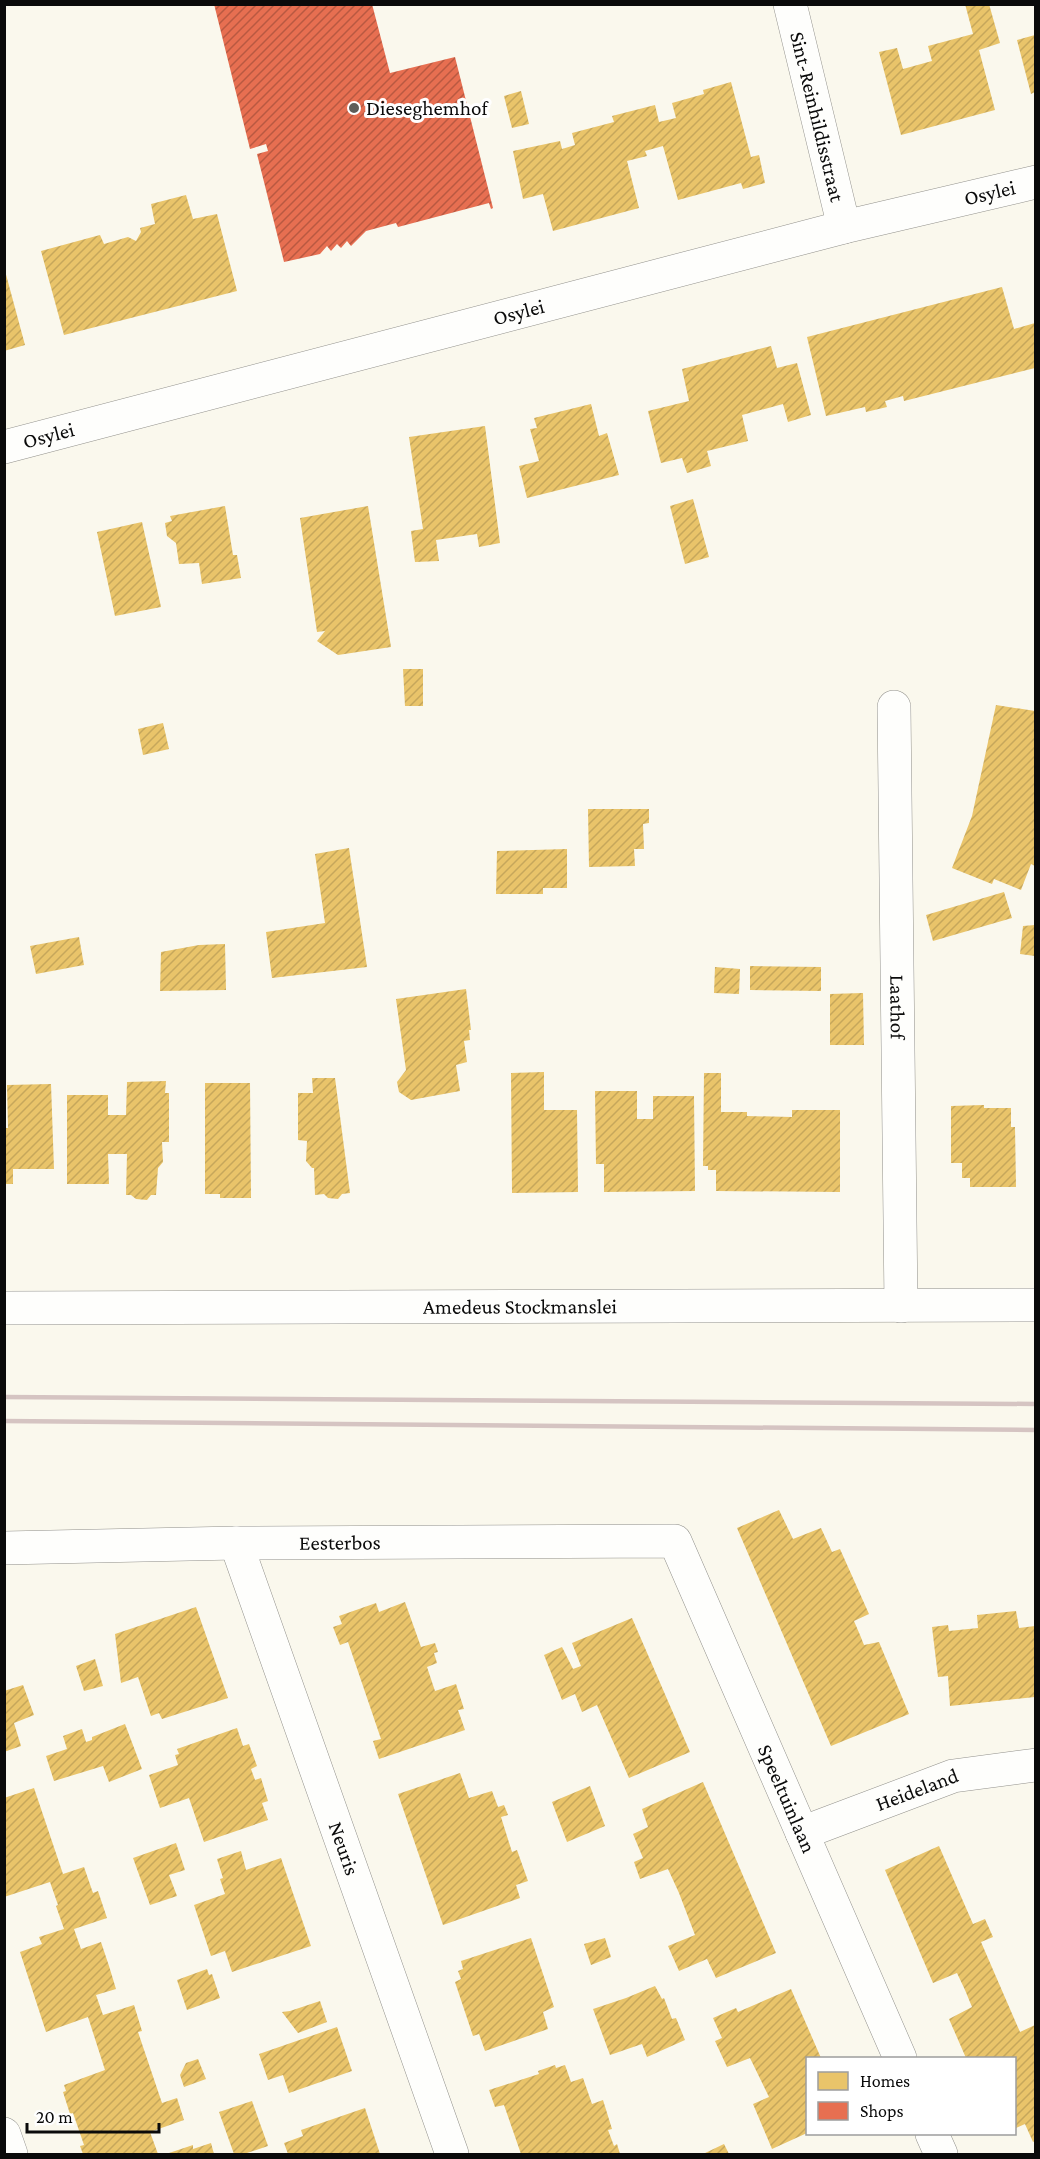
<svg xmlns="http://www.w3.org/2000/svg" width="1040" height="2159" font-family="'Crimson Pro',serif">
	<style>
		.homes { fill: url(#homes-hatch) }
		.shops { fill: url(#shops-hatch) }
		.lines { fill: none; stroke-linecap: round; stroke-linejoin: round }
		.street-casing { stroke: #92918c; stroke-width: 34 }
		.street { stroke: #fefefc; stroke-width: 33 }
		.rail { stroke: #d5c4c2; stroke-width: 4.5 }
		.poi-dot { fill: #5e5d59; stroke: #fff; stroke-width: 2 }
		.labels { text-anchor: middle; stroke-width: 6; stroke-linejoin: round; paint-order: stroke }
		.poi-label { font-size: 21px; fill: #0a0a0a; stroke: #fff; text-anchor: start }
		.street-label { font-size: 21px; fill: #0a0a0a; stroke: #fff }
	</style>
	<defs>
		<pattern id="homes-hatch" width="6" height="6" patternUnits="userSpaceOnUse" patternTransform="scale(1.5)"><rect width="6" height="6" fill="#e9c46a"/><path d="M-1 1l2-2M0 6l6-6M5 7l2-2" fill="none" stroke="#c6a75b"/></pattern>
		<pattern id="shops-hatch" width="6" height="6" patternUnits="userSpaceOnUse" patternTransform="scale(1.5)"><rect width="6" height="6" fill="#e76f51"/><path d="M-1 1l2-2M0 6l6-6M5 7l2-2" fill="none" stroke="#b95941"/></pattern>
	</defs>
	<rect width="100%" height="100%" fill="#faf8ed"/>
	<g class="homes">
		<polygon points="965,4 989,4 1000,43 979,50 995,110 901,135 879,52 897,48 903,69 932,61 928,46 973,34"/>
		<polygon points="1035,35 1035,92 1031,94 1017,40"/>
		<polygon points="731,82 751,157 759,155 765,183 743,189 741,183 678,200 663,146 645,151 647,156 627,161 639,208 553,231 543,194 523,199 513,151 560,141 562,149 575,145 572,133 614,122 612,116 655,105 659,122 676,118 672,103 704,94 703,90"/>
		<polygon points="521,91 529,124 512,128 504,96"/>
		<polygon points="186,195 193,219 217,214 237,291 64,335 41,251 100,235 104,244 128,237 136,241 141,232 140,228 155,224 151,204"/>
		<polygon points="4,267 25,345 4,351"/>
		<polygon points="1002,287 1014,329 1035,323 1035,368 904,401 903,396 885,401 887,407 866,412 865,407 826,416 807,337"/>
		<polygon points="771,346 777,368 797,363 811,415 788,422 783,404 742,415 748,441 707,451 711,466 687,473 682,458 661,463 648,411 689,401 682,369"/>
		<polygon points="591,404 599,436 607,433 619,475 527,498 519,466 539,461 530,429 537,428 534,418"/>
		<polygon points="485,426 500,543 479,547 477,534 436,540 439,561 415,562 411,531 423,529 409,437"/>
		<polygon points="693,499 709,557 685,564 670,506"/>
		<polygon points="225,506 233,555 237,555 241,578 202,584 199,563 179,564 176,543 167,536 165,523 172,521 170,516"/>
		<polygon points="368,506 391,647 338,655 317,641 325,631 317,632 300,518"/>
		<polygon points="142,522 161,607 115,616 97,532"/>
		<polygon points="403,669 423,669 423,706 405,706"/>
		<polygon points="996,705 1035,711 1035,866 1031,864 1021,890 994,879 992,884 952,868 972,816"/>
		<polygon points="163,723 169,749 143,755 138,729"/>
		<polygon points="588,809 649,809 649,823 643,824 644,849 634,849 635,866 589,867"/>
		<polygon points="349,848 367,967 272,978 266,932 325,923 315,854"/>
		<polygon points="567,849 567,888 543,888 543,894 496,894 497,851"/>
		<polygon points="1004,892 1012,918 933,941 926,915"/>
		<polygon points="1035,925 1035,956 1020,954 1023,926"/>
		<polygon points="79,937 84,965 36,974 30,946"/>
		<polygon points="225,944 226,990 160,991 161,952 199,945"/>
		<polygon points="750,966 821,967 821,991 750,990"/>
		<polygon points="715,967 740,969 739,994 714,993"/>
		<polygon points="466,989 471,1030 469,1030 470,1040 464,1041 467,1062 456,1065 460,1091 411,1100 399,1092 397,1082 406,1070 396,999"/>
		<polygon points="863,993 864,1045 830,1045 830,994"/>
		<polygon points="544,1072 544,1110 577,1110 578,1192 512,1193 511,1073"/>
		<polygon points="704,1073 721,1073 721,1112 747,1112 747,1116 792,1117 792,1110 840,1110 840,1192 716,1191 716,1170 708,1170 708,1166 703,1166"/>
		<polygon points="312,1078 335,1078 350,1193 342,1194 338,1199 328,1198 324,1194 315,1195 314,1168 312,1168 306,1161 307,1141 298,1140 298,1093 313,1093"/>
		<polygon points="166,1081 165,1093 169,1093 169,1142 162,1142 163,1162 158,1168 156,1195 151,1195 147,1200 136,1199 131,1195 126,1195 127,1154 108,1154 109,1184 67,1184 67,1095 108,1095 108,1115 126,1115 127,1082"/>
		<polygon points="205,1083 250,1083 251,1198 220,1198 220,1194 205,1194"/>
		<polygon points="51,1084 54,1169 13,1169 13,1184 4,1184 4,1128 8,1128 7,1085"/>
		<polygon points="595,1091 637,1091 637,1119 653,1119 653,1096 694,1096 695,1191 604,1192 604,1164 596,1164"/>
		<polygon points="984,1105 984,1108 1011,1108 1011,1127 1015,1127 1016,1187 970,1187 970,1178 962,1178 962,1163 951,1163 951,1106"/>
		<polygon points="779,1510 793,1539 821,1528 832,1552 840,1549 869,1614 854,1621 860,1635 864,1645 879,1642 909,1714 831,1746 737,1528"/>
		<polygon points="405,1602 421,1647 435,1643 438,1652 434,1653 437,1663 427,1667 435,1691 456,1684 464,1709 458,1710 465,1730 379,1759 373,1741 381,1739 348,1642 340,1645 333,1627 342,1624 339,1616 376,1603 379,1612"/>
		<polygon points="196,1607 228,1698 162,1719 159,1713 151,1716 138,1677 121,1683 115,1634"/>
		<polygon points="1016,1611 1019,1628 1035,1626 1035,1697 950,1706 948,1676 938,1677 932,1627 948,1625 949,1631 978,1628 977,1615"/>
		<polygon points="632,1618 690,1752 629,1778 597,1705 582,1712 575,1694 562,1700 544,1655 562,1647 573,1669 581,1666 572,1643"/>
		<polygon points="95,1659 103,1686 84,1691 76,1666"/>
		<polygon points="23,1685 34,1715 14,1723 21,1746 4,1752 4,1691"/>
		<polygon points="125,1724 142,1769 109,1782 103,1766 54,1781 46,1756 67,1749 63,1736 82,1729 86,1742 92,1740 92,1737"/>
		<polygon points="237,1728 243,1746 249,1744 257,1766 251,1769 255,1780 261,1778 268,1801 262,1803 268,1820 204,1842 189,1798 160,1808 149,1775 178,1765 175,1755 179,1754 177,1749"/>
		<polygon points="460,1773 469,1798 492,1791 498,1807 504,1805 508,1815 501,1817 512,1852 517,1850 528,1881 516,1885 520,1898 443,1925 398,1794"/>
		<polygon points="703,1782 776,1953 716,1978 707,1959 679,1971 668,1946 695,1935 679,1893 668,1869 640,1879 634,1862 643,1858 633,1834 648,1827 642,1809"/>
		<polygon points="590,1786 605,1826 567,1842 552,1802"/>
		<polygon points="34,1788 63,1874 84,1867 93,1893 98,1891 107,1918 74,1929 81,1949 101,1942 109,1966 116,1989 96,1995 103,2015 134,2005 142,2031 138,2032 162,2103 177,2098 184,2120 150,2132 158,2154 83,2154 80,2146 84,2145 73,2113 70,2114 63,2092 66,2091 64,2085 105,2070 88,2017 46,2032 20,1952 42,1944 39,1937 64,1929 56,1906 58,1905 50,1882 4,1897 4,1798"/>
		<polygon points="176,1843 185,1870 169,1875 177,1896 150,1905 133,1858"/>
		<polygon points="939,1846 973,1924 985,1919 993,1937 981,1942 1020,2032 1035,2025 1035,2141 1033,2142 1025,2124 1014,2129 1014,2058 966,2058 949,2019 972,2007 965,1990 957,1973 933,1983 885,1870"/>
		<polygon points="241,1851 246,1870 281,1858 311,1946 232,1972 225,1951 211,1956 194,1905 225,1894 220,1879 223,1878 217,1859"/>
		<polygon points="531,1938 554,2007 543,2012 548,2029 485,2051 479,2034 473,2036 455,1982 461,1979 458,1971 463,1969 461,1961"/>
		<polygon points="605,1938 611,1957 591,1965 584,1944"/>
		<polygon points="207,1969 209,1975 212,1974 220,1998 187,2010 177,1980"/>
		<polygon points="655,1986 662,1999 664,1998 672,2019 676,2018 685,2040 647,2057 642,2044 610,2055 593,2009 626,1998"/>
		<polygon points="791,1989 821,2058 807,2058 807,2133 772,2149 753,2104 769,2097 750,2058 727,2067 715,2041 722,2038 713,2018 736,2008 738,2012"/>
		<polygon points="320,2001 327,2022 298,2033 282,2012 290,2011"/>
		<polygon points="337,2027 352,2071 289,2093 283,2075 268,2080 259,2054"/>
		<polygon points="198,2059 206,2079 184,2087 180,2075 186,2063"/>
		<polygon points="555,2065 556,2068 565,2065 571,2082 583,2078 592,2104 603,2100 612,2129 608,2130 614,2146 617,2144 620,2154 521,2154 504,2105 495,2107 489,2090 539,2074 538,2071"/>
		<polygon points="252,2101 268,2146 244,2154 234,2154 219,2112"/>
		<polygon points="365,2108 380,2154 288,2154 284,2143 303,2136 301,2130"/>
		<polygon points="211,2143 214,2154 166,2154 193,2145 193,2149"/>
		<polygon points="724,2144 729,2154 703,2154"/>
	</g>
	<polygon class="shops" points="214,4 372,4 390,73 455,57 493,208 491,209 489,203 398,227 396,223 366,231 351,246 347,241 341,248 337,244 331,251 327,246 320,254 284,262 257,154 268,151 266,144 250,149"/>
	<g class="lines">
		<g class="street-casing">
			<g id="street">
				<path id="s1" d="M790,4L844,227"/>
				<path id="s2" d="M4,447L844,227L1036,182"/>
				<path id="s3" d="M894,707L901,1306"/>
				<path id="s4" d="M4,1308L1036,1305"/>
				<path id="s5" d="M236,1543L452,2154"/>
				<path id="s6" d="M4,1548L236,1543L675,1541L900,2058"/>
				<path id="s7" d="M802,1833L953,1776L1036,1765"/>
				<polyline points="4,2134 11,2154"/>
				<polyline points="932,2134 941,2154"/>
			</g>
		</g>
		<use href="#street" class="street"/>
		<g class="rail">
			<polyline points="4,1397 1036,1404"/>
			<polyline points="4,1421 1036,1430"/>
		</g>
	</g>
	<circle class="poi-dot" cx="354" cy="108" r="6"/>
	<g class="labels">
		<g class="poi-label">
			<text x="366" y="115">Dieseghemhof</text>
		</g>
		<g class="street-label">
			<text dy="7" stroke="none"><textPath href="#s1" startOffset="116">Sint-Reinhildisstraat</textPath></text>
			<text dy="7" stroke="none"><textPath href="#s2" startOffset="1018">Osylei</textPath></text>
			<text dy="7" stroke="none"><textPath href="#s2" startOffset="532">Osylei</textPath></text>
			<text dy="7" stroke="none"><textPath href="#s2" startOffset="46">Osylei</textPath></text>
			<text dy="7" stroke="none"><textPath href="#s3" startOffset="300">Laathof</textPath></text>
			<text dy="7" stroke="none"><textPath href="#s4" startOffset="516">Amedeus Stockmanslei</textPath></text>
			<text dy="7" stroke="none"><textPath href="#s6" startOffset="336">Eesterbos</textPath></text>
			<text dy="7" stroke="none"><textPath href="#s7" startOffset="123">Heideland</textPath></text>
			<text dy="7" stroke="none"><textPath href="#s6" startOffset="952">Speeltuinlaan</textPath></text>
			<text dy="7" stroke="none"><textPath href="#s5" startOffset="324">Neuris</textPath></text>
		</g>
	</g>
	<rect width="1040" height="2159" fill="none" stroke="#0a0a0a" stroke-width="12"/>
	<rect x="806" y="2057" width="210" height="78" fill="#ffffff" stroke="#9d9d9d" stroke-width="1.5"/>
	<rect x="818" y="2072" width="30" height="18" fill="#e9c46a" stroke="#9d9d9d" stroke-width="1.5"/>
	<text x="860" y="2087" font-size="18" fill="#0a0a0a">Homes</text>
	<rect x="818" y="2102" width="30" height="18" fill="#e76f51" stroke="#9d9d9d" stroke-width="1.5"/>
	<text x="860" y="2117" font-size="18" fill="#0a0a0a">Shops</text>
	<path d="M27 2123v9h132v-9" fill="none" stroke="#0a0a0a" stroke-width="3"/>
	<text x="36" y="2123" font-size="18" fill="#0a0a0a" stroke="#ffffff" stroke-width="4.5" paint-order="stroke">20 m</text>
</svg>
